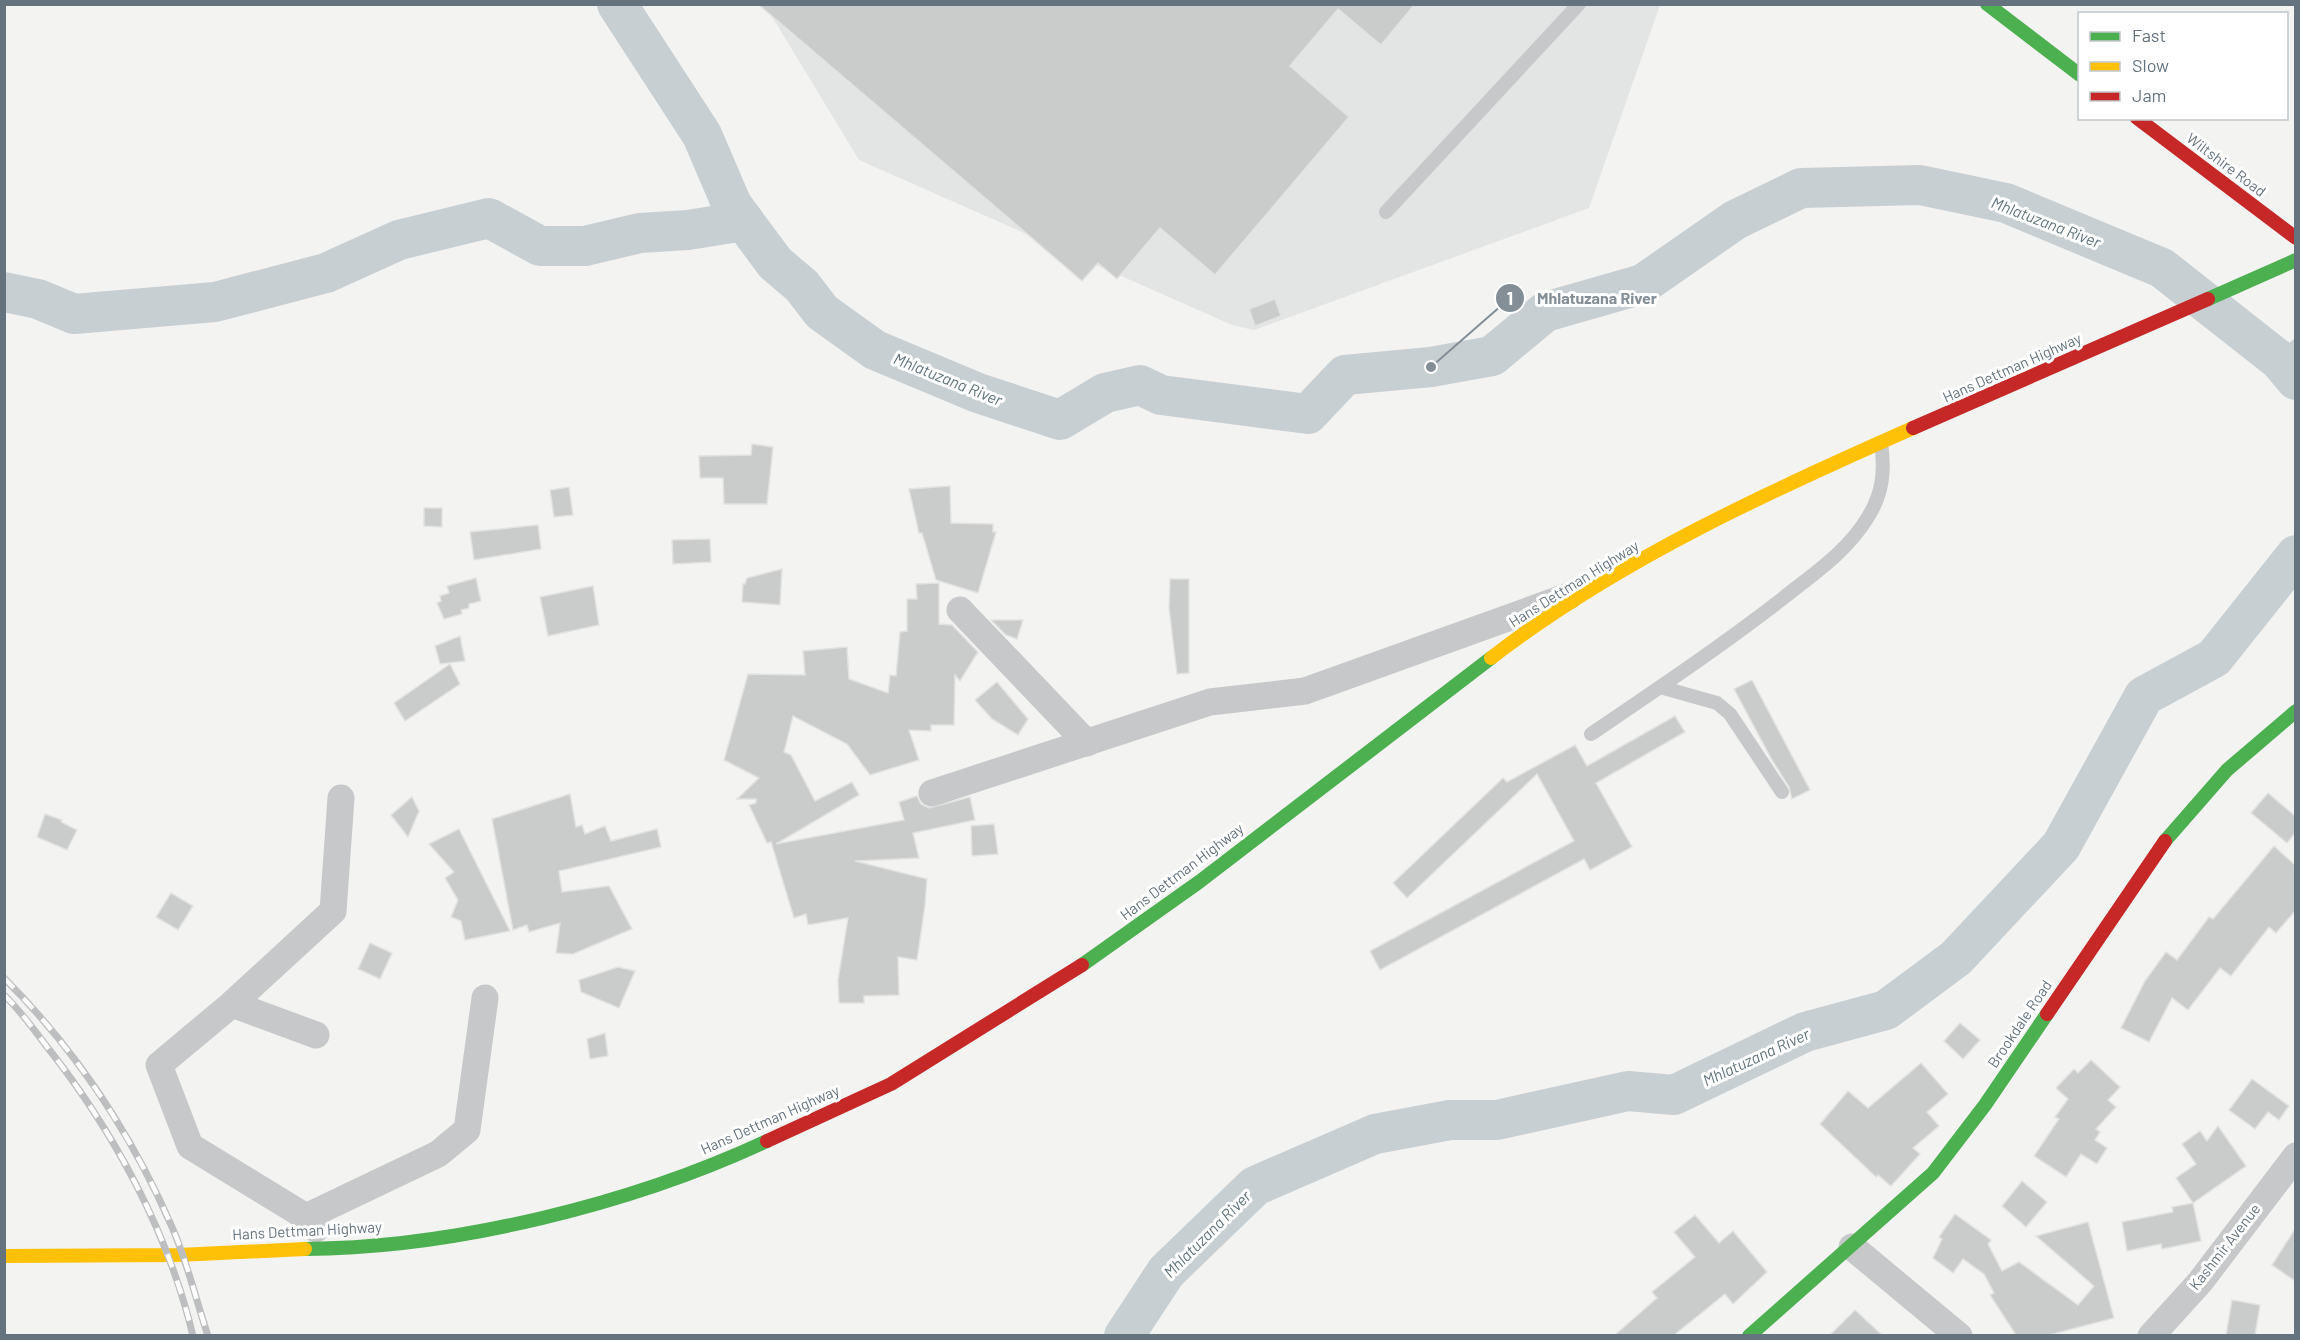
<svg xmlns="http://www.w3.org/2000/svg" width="2300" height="1340" font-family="Barlow,sans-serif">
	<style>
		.built { fill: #e3e5e4 }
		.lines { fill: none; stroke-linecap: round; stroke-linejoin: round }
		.stream { stroke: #c8cfd2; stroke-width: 7 }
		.river { stroke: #c8cfd2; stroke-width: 40 }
		.building { fill: #cacbcb; stroke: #e2e2e1; stroke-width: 1.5 }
		.lane { stroke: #c7c8c9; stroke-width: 14 }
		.street { stroke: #c7c8c9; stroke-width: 27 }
		.fast { stroke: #4caf50; stroke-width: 14 }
		.slow { stroke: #ffc107; stroke-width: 14 }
		.jam { stroke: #c62828; stroke-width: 14 }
		.rail-casing { stroke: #bdbebf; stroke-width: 7 }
		.rail { stroke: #fff; stroke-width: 4.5; stroke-dasharray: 14; stroke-linecap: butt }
		.labels { text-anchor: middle; stroke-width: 6; stroke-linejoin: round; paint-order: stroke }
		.street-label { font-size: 15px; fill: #65737f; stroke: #fff }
		.water-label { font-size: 16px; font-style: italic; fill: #61747c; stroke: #fff }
		.leader { fill: none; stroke: #838e97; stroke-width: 2 }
		.callout-dot { fill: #838e97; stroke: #fff; stroke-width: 2 }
		.mark-label { font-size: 18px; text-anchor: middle; font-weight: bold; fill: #fff }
		.callout-label { font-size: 16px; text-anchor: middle; font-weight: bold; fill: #838e97; stroke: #fff; stroke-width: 6; stroke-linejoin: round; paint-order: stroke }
	</style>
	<rect width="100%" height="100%" fill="#f3f3f1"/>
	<polygon class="built" points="765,5 1660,5 1589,208 1254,330 1232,325 859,160"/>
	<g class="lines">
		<polyline class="stream" points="2288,372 2290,347 2296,342"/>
		<g class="river">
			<polyline points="617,4 702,135 732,205 775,263 802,286 822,312 875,350 978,393 1060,420 1105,393 1140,385 1161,395 1308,414 1345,375 1431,367 1492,356 1545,312 1643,284 1735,220 1801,188 1920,185 2006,203 2162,268 2279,360 2296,380"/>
			<polyline points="4,292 38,299 74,314 215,302 326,273 399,240 489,218 540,246 585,246 640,233 688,230 744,221"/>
			<polyline points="1124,1336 1166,1272 1255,1186 1375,1134 1450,1120 1497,1120 1628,1091 1674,1095 1805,1032 1886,1010 1956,958 2061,846 2144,696 2214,658 2296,555"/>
		</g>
	</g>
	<g class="building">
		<polygon points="758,4 1415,4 1381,45 1338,9 1290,66 1349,117 1215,275 1160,228 1117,279 1098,263 1082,281"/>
		<polygon points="1275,299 1281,316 1255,326 1249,309"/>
		<polygon points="752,444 773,447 767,504 724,504 723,478 700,478 699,456 751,455"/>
		<polygon points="950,486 951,523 993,524 993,532 996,532 978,593 936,580 922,533 919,533 909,489"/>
		<polygon points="569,487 573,515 554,517 550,490"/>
		<polygon points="424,508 442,508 442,527 424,526"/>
		<polygon points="538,525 541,549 474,560 470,532"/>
		<polygon points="710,539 711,562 673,564 672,540"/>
		<polygon points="782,569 780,605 742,602 743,584 745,584 747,578"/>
		<polygon points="476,578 481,601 469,604 469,608 461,610 462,614 444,619 437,603 441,601 440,596 449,593 447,586"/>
		<polygon points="1170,579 1189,579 1189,673 1177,674 1169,608"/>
		<polygon points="939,583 939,624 952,625 978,652 960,681 955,675 954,725 931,725 931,731 909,730 919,760 870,775 847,744 793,716 784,752 791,755 815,801 852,782 859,795 776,844 904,820 899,802 917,796 921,804 929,808 970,797 975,820 913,833 919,858 855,861 927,879 925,905 917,960 898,957 899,995 864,996 864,1003 839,1003 838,980 848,918 808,925 806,914 794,918 771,842 767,843 749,805 756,803 756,799 737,799 759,778 724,760 748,674 805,675 803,651 847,647 849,679 888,693 890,675 896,676 900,632 907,631 907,599 917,599 916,584"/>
		<polygon points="593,586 599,625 548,636 540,597"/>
		<polygon points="991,620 1023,620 1017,639 1006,635"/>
		<polygon points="460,636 465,661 440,664 435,646"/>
		<polygon points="450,664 460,684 405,721 394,703"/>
		<polygon points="1752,680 1810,790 1792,799 1789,787 1772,760 1734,689"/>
		<polygon points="997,682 1028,719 1018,735 992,719 975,700"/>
		<polygon points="1675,716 1685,732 1596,783 1632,847 1590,870 1584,859 1380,970 1370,951 1574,841 1537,774 1407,898 1393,883 1503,778 1507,782 1575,745 1587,766"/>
		<polygon points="2268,793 2295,816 2295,833 2287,843 2251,813"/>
		<polygon points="570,794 576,827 582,825 585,834 605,826 611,841 657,829 661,847 559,871 562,892 609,886 632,929 573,954 556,953 560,923 529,932 527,925 513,930 492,819"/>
		<polygon points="412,797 419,811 408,837 391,815"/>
		<polygon points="45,814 62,820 61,822 77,830 67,850 37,837"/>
		<polygon points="994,824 998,854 972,856 971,826"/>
		<polygon points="459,829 510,931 465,940 461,921 451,917 458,900 445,878 454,872 429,844"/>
		<polygon points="2274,846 2295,865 2295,911 2276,933 2269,927 2231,976 2220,968 2188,1010 2172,998 2149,1042 2121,1028 2145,981 2166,952 2177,960 2209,917 2213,919"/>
		<polygon points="171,893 193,906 178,930 156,917"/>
		<polygon points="370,943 392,953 380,979 358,969"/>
		<polygon points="618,967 635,971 619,1008 581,992 579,980"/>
		<polygon points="1960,1023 1980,1040 1963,1059 1944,1041"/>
		<polygon points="605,1033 608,1056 590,1059 587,1039"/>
		<polygon points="2091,1060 2120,1087 2108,1100 2116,1107 2096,1129 2100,1132 2095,1140 2107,1148 2097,1164 2081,1154 2066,1177 2034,1156 2059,1119 2055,1117 2068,1099 2056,1088 2074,1069 2078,1073"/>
		<polygon points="1921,1063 1948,1094 1927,1112 1939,1126 1913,1148 1920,1154 1891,1186 1878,1175 1876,1177 1820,1124 1848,1091 1868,1108"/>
		<polygon points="2252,1079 2289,1106 2279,1120 2268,1112 2255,1129 2229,1110"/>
		<polygon points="2218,1126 2246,1166 2193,1203 2176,1178 2196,1164 2182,1144 2200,1131 2207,1141"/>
		<polygon points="2022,1181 2047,1202 2026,1227 2002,1206"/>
		<polygon points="2193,1203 2201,1241 2162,1249 2161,1244 2127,1251 2122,1222 2173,1212 2172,1207"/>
		<polygon points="1955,1214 1991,1240 1988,1244 2002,1271 2019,1262 2078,1305 2094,1286 2036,1236 2088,1222 2114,1318 2049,1335 2016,1335 1990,1295 1994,1293 1984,1274 1963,1259 1953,1273 1933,1258 1942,1239 1939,1237"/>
		<polygon points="1695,1215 1719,1243 1733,1231 1767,1272 1733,1304 1725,1294 1674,1335 1615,1335 1657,1298 1652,1292 1695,1257 1674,1232"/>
		<polygon points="2295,1229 2295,1281 2272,1265"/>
		<polygon points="2232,1300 2260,1305 2255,1335 2226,1335"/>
		<polygon points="1855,1310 1882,1335 1830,1335"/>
	</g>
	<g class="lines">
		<g class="lane">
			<polyline points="1386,212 1579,4"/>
			<polyline points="1660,687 1717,703 1730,714 1782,792"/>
			<path d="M1591,734C1656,690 1720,647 1782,599C1813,574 1847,552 1868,517C1883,493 1885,470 1881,443"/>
		</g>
		<g class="street">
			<polyline points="960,610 1087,743"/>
			<polyline points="932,793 1210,702 1305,691 1569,596"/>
			<polyline points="232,1004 333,911 341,798"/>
			<polyline points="306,1217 190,1146 159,1065 232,1004 316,1035"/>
			<polyline points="316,1229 306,1217 438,1154 467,1130 485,998"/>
			<polyline points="1852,1247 1959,1336"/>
			<polyline points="2151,1336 2200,1282 2296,1156"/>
		</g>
		<g class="fast">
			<polyline points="1987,4 2080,75"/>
			<polyline points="2208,299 2296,260"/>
			<polyline points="2165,841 2227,770 2296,711"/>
			<polyline points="1082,965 1199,882 1491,658"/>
			<path d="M305,1249C454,1248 632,1204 767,1141"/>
			<polyline points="1749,1336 1933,1173 1985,1105 2047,1014"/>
		</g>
		<g class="slow">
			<path d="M1491,658C1618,560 1768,492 1913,428"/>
			<polyline points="4,1256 179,1255 305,1249"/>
		</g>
		<g class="jam">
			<polyline points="2137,118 2296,238"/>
			<polyline points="1913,428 2208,299"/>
			<polyline points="2047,1014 2165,841"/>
			<polyline points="767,1141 891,1084 1082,965"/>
		</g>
		<g class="rail-casing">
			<g id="rail">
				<path d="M4,978C75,1049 132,1135 172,1227C187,1261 196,1300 208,1336"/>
				<path d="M4,995C21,1011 34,1030 48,1048C114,1132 168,1231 193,1336"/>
			</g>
		</g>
		<use href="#rail" class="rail"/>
	</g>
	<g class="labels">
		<g class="street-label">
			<text transform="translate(2226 165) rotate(37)" y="5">Wiltshire Road</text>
			<text transform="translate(2012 368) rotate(-24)" y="5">Hans Dettman Highway</text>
			<text transform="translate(1574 584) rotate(-32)" y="5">Hans Dettman Highway</text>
			<text transform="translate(1182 872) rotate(-37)" y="5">Hans Dettman Highway</text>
			<text transform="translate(2020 1024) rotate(-56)" y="5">Brookdale Road</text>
			<text transform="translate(770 1120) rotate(-24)" y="5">Hans Dettman Highway</text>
			<text transform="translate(307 1231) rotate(-3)" y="5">Hans Dettman Highway</text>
			<text transform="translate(2225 1247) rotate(-52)" y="5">Kashmir Avenue</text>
		</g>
		<g class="water-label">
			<text transform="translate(2046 222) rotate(21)" y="6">Mhlatuzana River</text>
			<text transform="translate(948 379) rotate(22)" y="6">Mhlatuzana River</text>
			<text transform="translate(1756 1057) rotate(-25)" y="6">Mhlatuzana River</text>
			<text transform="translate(1207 1234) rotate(-45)" y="6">Mhlatuzana River</text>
		</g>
	</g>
	<path class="leader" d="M1431 367L1510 298"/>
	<g class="callout-dot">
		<circle cx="1431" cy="367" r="6"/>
		<circle cx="1510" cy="298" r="15"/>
	</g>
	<g class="mark-label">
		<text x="1510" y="305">1</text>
	</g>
	<g class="callout-label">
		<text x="1597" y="304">Mhlatuzana River</text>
	</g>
	<rect width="2300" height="1340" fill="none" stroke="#65737f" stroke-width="12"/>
	<rect x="2078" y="12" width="210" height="108" fill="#ffffff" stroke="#c1c7cc" stroke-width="1.5"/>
	<rect x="2090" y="32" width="30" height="9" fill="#4caf50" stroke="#c1c7cc" stroke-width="1.5"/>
	<text x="2132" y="42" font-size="18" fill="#65737f">Fast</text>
	<rect x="2090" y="62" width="30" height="9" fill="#ffc107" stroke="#c1c7cc" stroke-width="1.5"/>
	<text x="2132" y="72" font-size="18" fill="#65737f">Slow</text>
	<rect x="2090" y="92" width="30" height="9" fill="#c62828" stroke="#c1c7cc" stroke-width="1.5"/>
	<text x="2132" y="102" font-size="18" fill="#65737f">Jam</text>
</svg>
